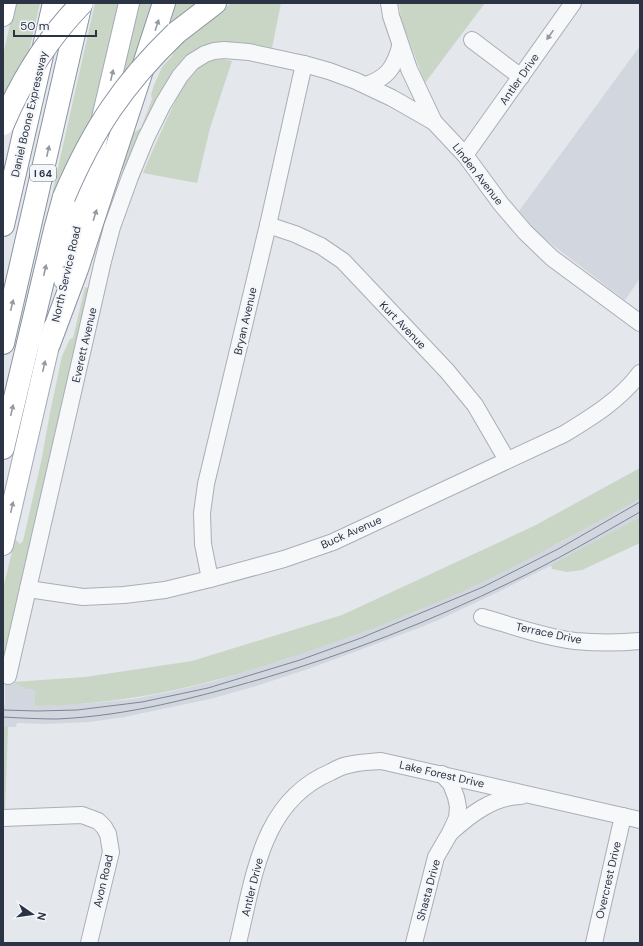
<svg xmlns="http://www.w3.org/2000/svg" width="643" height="946" font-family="'DM Sans',sans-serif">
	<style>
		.built { fill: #d2d6de }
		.green { fill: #c9d6c5 }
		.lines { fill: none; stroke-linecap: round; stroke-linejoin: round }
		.minor-casing { stroke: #a9aeb7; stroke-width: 18 }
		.major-casing { stroke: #a3abb8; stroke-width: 22 }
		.highway-casing { stroke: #8b94a3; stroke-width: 24 }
		.minor { stroke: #f7f8fa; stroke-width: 16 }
		.major { stroke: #fff; stroke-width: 20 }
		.highway { stroke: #fff; stroke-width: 22 }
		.tram { stroke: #7d8696; stroke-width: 1 }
		.highway-bridge-casing { stroke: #8b94a3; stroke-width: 24; stroke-linecap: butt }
		.highway-bridge { stroke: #fff; stroke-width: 22 }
		.oneway { fill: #959aa2 }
		.oneway2 { fill: #9196a0 }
		.labels { text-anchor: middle; stroke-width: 4; stroke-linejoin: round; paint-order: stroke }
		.shield { fill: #f4f6f9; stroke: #676e7b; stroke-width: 1 }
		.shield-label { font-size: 10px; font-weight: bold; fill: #2b3445 }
		.street-label { font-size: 11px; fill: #2b3445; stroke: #f4f6f9 }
	</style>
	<rect width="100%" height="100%" fill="#e4e7ec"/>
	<g class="built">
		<polygon points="640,46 640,278 625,300 554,246 536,231 519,211"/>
		<polygon points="640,497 640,517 568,557 498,592 443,618 416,629 311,668 256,686 210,699 124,717 89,722 45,724 17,723 16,727 3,727 3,705 5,705 5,681 13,682 26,689 35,690 36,706 95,703 133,699 170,692 215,681 286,659 415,612 563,541"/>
	</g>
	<g class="green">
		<polygon points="15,3 40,3 26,64 3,108 3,55"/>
		<polygon points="95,3 120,3 92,123 60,192 53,190"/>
		<polygon points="139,3 157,3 139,60 121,82"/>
		<polygon points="172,3 202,3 161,37"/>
		<path d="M232,3H281L272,48C248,43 228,38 203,47L125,170L120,169L132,134L141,128L152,99L151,95L154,85L162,67L172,56L182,39L222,9Z"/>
		<polygon points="399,3 485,3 425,83 401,19"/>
		<path d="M222,59L232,61L210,128L197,183L143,173C152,151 162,130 172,108C178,97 184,83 192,73C200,65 211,60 222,59Z"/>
		<polygon points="85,287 90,288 3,667 3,589 15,539 20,544 23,541 41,462 50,413 62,356 70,339 73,338"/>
		<path d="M640,468V498C567,539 492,581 414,612C383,625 352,636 320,647C226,681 136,705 35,706V690L26,689L13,682L85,677L192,661L342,615L534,526Z"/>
		<polygon points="640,517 640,543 582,570 567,572 552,569 551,565"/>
		<polygon points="3,727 8,727 5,811 3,811"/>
	</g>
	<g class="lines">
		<g class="minor-casing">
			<g id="minor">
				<polyline points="389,3 391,16 409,69 434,122"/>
				<polyline points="472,40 521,77"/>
				<path d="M366,85C387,78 394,68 400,47"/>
				<polyline points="465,155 573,3"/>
				<polyline points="268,225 295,234 321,246 343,261 447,371 475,405 507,460"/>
				<polyline points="210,579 203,544 202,513 206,484 268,225 304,64"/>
				<path d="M28,589L83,597L124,595L165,590L210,579L284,559L333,542L564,434C592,417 620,400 640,373"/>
				<path d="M482,617C513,626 544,637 575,641C597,643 618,643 640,641"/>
				<polyline points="8,676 103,261 112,227 130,177 146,138 163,104 180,76 192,62 205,54 214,51 224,50 249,52 304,64 329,71 356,81 392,98 434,122 465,155 501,204 525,232 552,258 640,323"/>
				<polyline points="3,818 82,815 98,821 104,827 108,834 111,852 89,943"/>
				<path d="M451,832C470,815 494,796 521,796"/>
				<path d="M238,943C254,878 261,801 331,772C336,769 342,766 348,765C359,762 370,762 381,761L640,820"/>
				<polyline points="414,943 436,857 450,833 457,818 458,807 456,797 451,784 442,774"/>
				<polyline points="594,943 623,816"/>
			</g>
		</g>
		<g class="major-casing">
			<g id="major">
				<polyline points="3,16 6,3"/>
				<polyline points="64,280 129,3"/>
				<polyline points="3,545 53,328"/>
			</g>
		</g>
		<g class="highway-casing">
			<g id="highway">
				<polyline points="176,33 215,3"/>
				<polyline points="3,225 54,3"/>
				<polyline points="3,343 81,3"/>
				<polyline points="49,344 77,269 164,3"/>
				<polyline points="3,448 55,230 64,197"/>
			</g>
		</g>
		<use href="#minor" class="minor"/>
		<use href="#major" class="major"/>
		<use href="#highway" class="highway"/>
		<g class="tram">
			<polyline points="3,710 37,711 77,710 142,702 208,688 300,660 361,638 483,587 560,548 640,502"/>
			<path d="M3,717C21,718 39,719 57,719C127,716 194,698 261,679C347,654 431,621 511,582C555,561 598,536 640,512"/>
		</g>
		<g class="highway-bridge-casing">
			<g id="highway-bridge">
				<path d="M3,124C22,79 48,38 82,3"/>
				<path d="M64,197C93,129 123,84 176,33"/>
			</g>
		</g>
		<use href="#highway-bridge" class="highway-bridge"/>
	</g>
	<defs><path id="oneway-solid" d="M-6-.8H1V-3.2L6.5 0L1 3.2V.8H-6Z"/></defs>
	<g class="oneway">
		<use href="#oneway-solid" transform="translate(157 25) rotate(-72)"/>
		<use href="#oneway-solid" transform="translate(112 75) rotate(-77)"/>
		<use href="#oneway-solid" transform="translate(48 151) rotate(-77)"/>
		<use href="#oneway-solid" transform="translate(95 215) rotate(-72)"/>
		<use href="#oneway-solid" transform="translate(45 270) rotate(-77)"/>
		<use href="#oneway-solid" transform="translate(12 305) rotate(-77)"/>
		<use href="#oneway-solid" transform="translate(44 366) rotate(-77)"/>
		<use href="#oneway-solid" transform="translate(12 410) rotate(-77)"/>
		<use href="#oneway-solid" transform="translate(12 507) rotate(-77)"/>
	</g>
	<use class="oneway2" href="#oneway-solid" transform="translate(550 35) rotate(125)"/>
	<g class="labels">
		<rect class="shield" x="30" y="165" width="26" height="16" rx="3"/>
		<g class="shield-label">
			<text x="43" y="177">I 64</text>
		</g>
		<g class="street-label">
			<text transform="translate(519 79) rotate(-55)" y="4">Antler Drive</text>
			<text transform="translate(29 114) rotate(-77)" y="4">Daniel Boone Expressway</text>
			<text transform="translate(478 174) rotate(52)" y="4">Linden Avenue</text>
			<text transform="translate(66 274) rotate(-77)" y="4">North Service Road</text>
			<text transform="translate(245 321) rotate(-77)" y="4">Bryan Avenue</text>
			<text transform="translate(403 325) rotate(46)" y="4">Kurt Avenue</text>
			<text transform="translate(84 345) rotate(-77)" y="4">Everett Avenue</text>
			<text transform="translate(351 532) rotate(-24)" y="4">Buck Avenue</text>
			<text transform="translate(549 633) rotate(12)" y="4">Terrace Drive</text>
			<text transform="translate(442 774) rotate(13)" y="4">Lake Forest Drive</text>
			<text transform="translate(608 880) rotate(-77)" y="4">Overcrest Drive</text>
			<text transform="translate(103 881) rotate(-77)" y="4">Avon Road</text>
			<text transform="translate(252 887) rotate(-76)" y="4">Antler Drive</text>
			<text transform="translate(428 890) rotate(-75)" y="4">Shasta Drive</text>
		</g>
	</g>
	<rect width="643" height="946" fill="none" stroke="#2b3445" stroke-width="8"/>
	<g transform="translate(32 914) rotate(103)" stroke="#f4f6f9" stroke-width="3" paint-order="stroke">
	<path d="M0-3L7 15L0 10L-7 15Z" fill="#2b3445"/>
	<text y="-6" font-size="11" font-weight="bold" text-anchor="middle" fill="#2b3445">N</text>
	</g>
	<path d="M14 30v6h82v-6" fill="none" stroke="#2b3445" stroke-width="2"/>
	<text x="20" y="30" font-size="12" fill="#2b3445" stroke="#f4f6f9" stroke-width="3" paint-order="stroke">50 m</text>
</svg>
